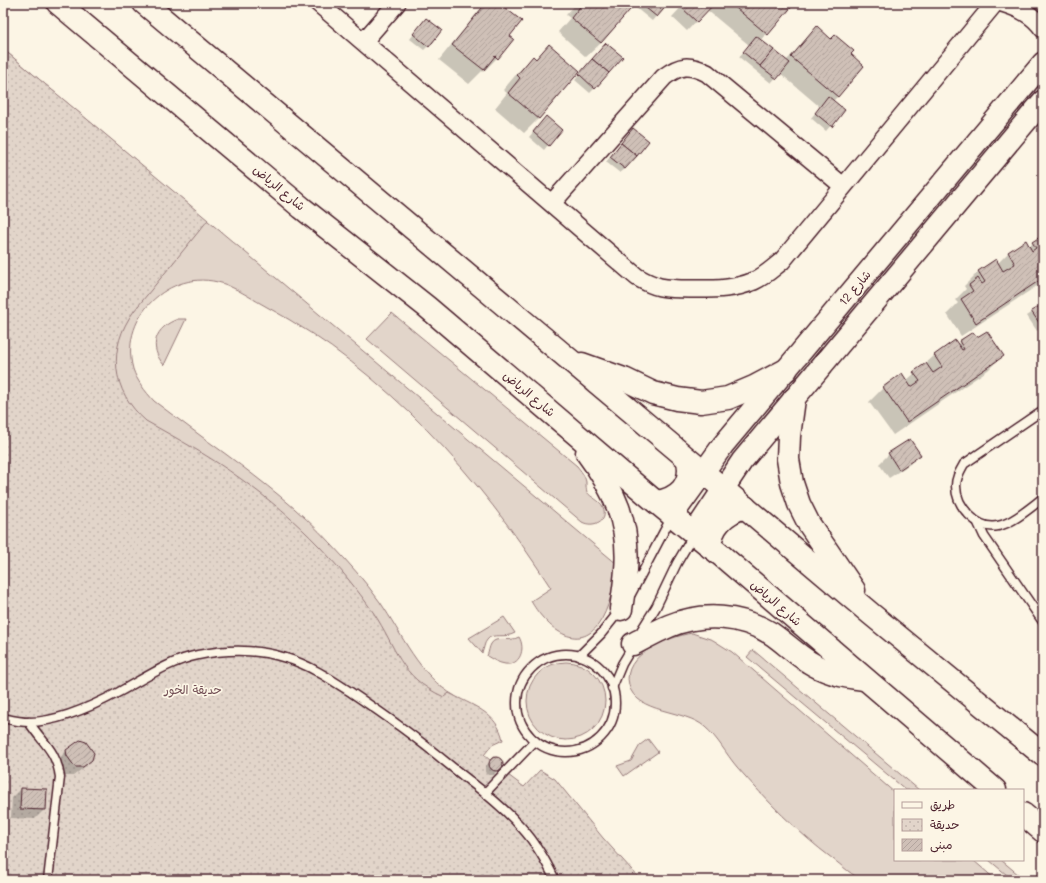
<svg xmlns="http://www.w3.org/2000/svg" width="1046" height="883" font-family="Mali,'Playpen Sans Arabic',sans-serif">
	<style>
		.green { fill: #e2d5ca; stroke: #967a7a }
		.park { fill: url(#park-dots); stroke: #967a7a }
		.shadow { fill: #0003 }
		.building { fill: url(#building-hatch); stroke: #4a1f2b }
		.lines { fill: none; stroke-linecap: round; stroke-linejoin: round }
		.service-casing { stroke: #4a1f2b; stroke-width: 11 }
		.minor-casing { stroke: #4a1f2b; stroke-width: 20 }
		.tertiary-casing { stroke: #4a1f2b; stroke-width: 24 }
		.secondary-casing { stroke: #4a1f2b; stroke-width: 25 }
		.service { stroke: #fcf5e5; stroke-width: 8 }
		.minor { stroke: #fcf5e5; stroke-width: 17 }
		.tertiary { stroke: #fcf5e5; stroke-width: 21 }
		.secondary { stroke: #fcf5e5; stroke-width: 22 }
		.labels { text-anchor: middle; stroke-width: 3.5; stroke-linejoin: round; paint-order: stroke }
		.street-label { font-size: 12px; fill: #4a1f2b; stroke: #fcf5e5 }
		.park-label { font-size: 12px; fill: #704c53; stroke: #fcf5e5 }
	</style>
	<defs>
		<pattern id="park-dots" width="8" height="8" patternUnits="userSpaceOnUse"><rect width="8" height="8" fill="#e2d5ca"/><path d="M2 2h.1M6 6h.1" fill="none" stroke="#c3b6ae" stroke-width="1.8" stroke-linecap="round"/></pattern>
		<pattern id="building-hatch" width="6" height="6" patternUnits="userSpaceOnUse"><rect width="6" height="6" fill="#cfc0b7"/><path d="M-1 1l2-2M0 6l6-6M5 7l2-2" fill="none" stroke="#b3a59e"/></pattern>
	</defs>
	<rect width="100%" height="100%" fill="#fcf5e5"/>
	<filter id="ink" filterUnits="userSpaceOnUse"><feTurbulence type="fractalNoise" baseFrequency=".025" numOctaves="2"/><feDisplacementMap in="SourceGraphic" scale="8" xChannelSelector="R" yChannelSelector="G"/><feConvolveMatrix kernelMatrix="1 2 1 2 8 2 1 2 1" color-interpolation-filters="sRGB"/></filter>
	<g filter="url(#ink)">
		<g class="green">
			<path d="M3,49L617,564C615,583 609,610 598,625C575,655 543,623 531,601L551,588C479,476 386,371 267,307C254,300 241,291 227,285C175,264 118,314 133,369C137,381 145,391 154,401C178,419 202,437 227,455C263,482 300,510 331,544C348,562 365,581 380,602C402,634 419,676 455,696L434,719L191,647Z"/>
			<path d="M392,313L577,466C581,471 585,476 586,482C586,486 586,489 587,492C591,498 600,500 603,507C609,521 593,528 582,522L367,339Z"/>
			<path d="M178,319H186L164,365C148,347 155,327 178,319Z"/>
			<path d="M504,617L515,633C505,639 492,632 487,640C484,643 484,649 482,653L469,638Z"/>
			<path d="M692,633L713,640L732,652L895,793V860H973L996,880C963,880 930,880 896,880C889,880 869,882 863,880C854,877 841,865 833,859C797,832 767,801 737,767C726,754 718,738 705,727C685,709 636,714 629,685C621,654 669,637 692,633Z"/>
			<path d="M519,637C526,649 520,666 505,664C498,663 492,659 487,656C489,652 489,647 491,644C496,635 509,643 519,637Z"/>
			<polygon points="753,650 919,790 906,790 747,657"/>
			<circle cx="566" cy="701" r="39"/>
			<polygon points="648,739 658,752 624,776 617,766 631,761 640,745"/>
			<polygon points="989,860 1001,860 1025,880 1013,880"/>
		</g>
		<path class="park" d="M3,49L208,220L134,311C107,348 111,391 146,421C178,439 211,457 241,479C269,499 295,521 319,546C338,566 357,589 373,612C398,649 398,676 444,697L449,693C473,706 497,712 503,740L492,745L484,755L490,760L493,757L498,758L502,761V767L500,769L524,787L540,770L555,779L603,838L641,880H3Z"/>
		<g class="shadow">
			<polygon points="487,3 498,3 509,36 497,58 483,72 482,71 469,84 439,60 478,12"/>
			<polygon points="521,3 531,3 526,8"/>
			<polygon points="577,3 635,3 601,43 586,57 558,32 570,18 566,15"/>
			<polygon points="640,3 667,3 652,21 636,8"/>
			<polygon points="685,3 791,3 760,41 786,61 817,28 849,54 838,96 833,101 844,110 826,131 811,118 820,107 780,73 771,83 739,57 749,45 707,10 687,31 672,17"/>
			<polygon points="422,24 428,46 424,50 410,39"/>
			<polygon points="549,45 579,71 538,119 524,133 495,108 507,93 503,90 519,71 533,57 535,59"/>
			<polygon points="602,48 595,88 590,93 575,80"/>
			<polygon points="542,122 548,145 544,150 529,137"/>
			<polygon points="629,133 625,169 620,173 606,162"/>
			<polygon points="1043,237 1043,282 961,336 947,314 958,303 955,300 966,289 964,286 979,271 997,264 1008,253 1025,242 1029,247 1033,243"/>
			<polygon points="1043,305 1043,327 1037,331 1027,316"/>
			<polygon points="955,342 957,345 960,342 1002,356 988,370 893,435 869,402 884,387 906,381 934,356"/>
			<polygon points="909,440 919,455 910,464 889,478 879,464 889,454"/>
			<polygon points="66,751 91,760 82,769 73,776 65,776 57,766 57,761"/>
			<polygon points="493,758 498,759 501,762 501,766 493,775 488,775 485,772 485,767"/>
			<polygon points="21,789 45,809 35,819 11,818 12,798"/>
		</g>
		<g class="building">
			<polygon points="486,3 499,3 522,21 510,36 514,39 498,59 495,56 484,70 452,45"/>
			<polygon points="583,3 636,3 601,43 571,18"/>
			<polygon points="640,3 669,3 657,17"/>
			<polygon points="685,3 715,3 697,22 681,7"/>
			<polygon points="730,3 793,3 794,4 768,35"/>
			<polygon points="426,18 442,30 429,47 413,34"/>
			<polygon points="817,26 831,39 835,35 854,51 851,54 864,66 838,97 791,57"/>
			<polygon points="756,36 774,50 760,66 743,52"/>
			<polygon points="606,43 623,57 609,73 592,59"/>
			<polygon points="549,44 580,71 539,119 508,93 520,78 517,75 533,56 536,59"/>
			<polygon points="774,50 790,63 777,79 760,66"/>
			<polygon points="592,59 609,73 595,89 579,74"/>
			<polygon points="828,96 845,110 832,127 815,113"/>
			<polygon points="546,116 562,130 549,146 533,132"/>
			<polygon points="633,128 649,141 637,156 621,143"/>
			<polygon points="621,143 637,156 625,169 610,157"/>
			<polygon points="1043,235 1043,278 976,323 961,299 973,291 969,285 978,278 982,284 985,282 978,271 996,259 1003,271 1015,264 1008,252 1026,240 1032,251 1036,248 1032,242"/>
			<polygon points="1043,304 1043,326 1042,327 1031,311"/>
			<polygon points="987,331 1004,356 907,422 883,387 902,373 911,387 920,381 913,372 926,363 933,373 942,367 934,355 955,340 962,350 964,349 959,341 973,332 977,337"/>
			<polygon points="910,439 921,455 899,470 888,453"/>
			<polygon points="80,740 86,742 94,753 92,760 83,767 75,767 67,756 66,750"/>
			<circle cx="496" cy="764" r="7"/>
			<polygon points="21,788 47,789 46,810 20,809"/>
		</g>
		<g class="lines">
			<g class="service-casing">
				<g id="service">
					<path d="M1043,410L964,464C960,471 956,477 956,486C956,506 977,530 998,526C1013,523 1031,507 1043,498"/>
					<polyline points="978,523 984,536 1043,622"/>
					<polyline points="631,594 672,516"/>
					<polyline points="639,634 656,607 677,563 694,534"/>
					<circle cx="566" cy="703" r="49"/>
					<polyline points="579,656 601,634 621,609"/>
					<polyline points="612,688 622,664 634,644"/>
					<path d="M3,718C12,720 20,722 29,722C58,722 93,706 119,692C145,678 169,661 198,655C227,649 258,649 286,658C310,665 332,680 352,693C385,715 417,738 447,763C473,784 500,803 522,828C536,843 546,861 555,880"/>
					<path d="M29,722C42,743 56,749 60,777L48,880"/>
					<polyline points="485,793 535,741"/>
				</g>
			</g>
			<g class="minor-casing">
				<g id="minor">
					<path d="M318,3L637,277C644,281 651,285 660,287C670,289 680,289 690,289C713,289 733,290 754,281C765,276 773,268 782,261L995,3"/>
					<path d="M1002,3C1018,8 1033,14 1043,29"/>
					<polyline points="364,41 397,3"/>
					<path d="M552,203L664,77C680,65 689,64 707,73L843,186"/>
				</g>
			</g>
			<g class="tertiary-casing">
				<g id="tertiary">
					<polyline points="672,516 723,445 1043,63"/>
					<polyline points="694,533 742,461 1043,101"/>
				</g>
			</g>
			<g class="secondary-casing">
				<g id="secondary">
					<polyline points="58,3 302,208 427,307 651,498 722,556 995,790"/>
					<polyline points="144,3 676,449 871,614 1043,755"/>
					<polyline points="582,364 624,379 653,393 677,399 701,402 728,398 754,387 786,370"/>
					<polyline points="794,399 789,436 788,459 792,483 799,504 809,524 854,590"/>
					<path d="M587,453C614,489 630,524 626,570C625,583 623,596 621,609"/>
					<path d="M656,502C678,499 693,485 688,461"/>
					<path d="M710,547C711,525 725,513 745,507"/>
					<path d="M633,644C645,638 657,631 669,626C703,612 741,615 772,634C785,643 796,654 809,662C826,673 844,677 864,679"/>
					<polyline points="1023,814 1043,831"/>
				</g>
			</g>
			<use href="#service" class="service"/>
			<use href="#minor" class="minor"/>
			<use href="#tertiary" class="tertiary"/>
			<use href="#secondary" class="secondary"/>
		</g>
	</g>
	<g class="labels">
		<g class="street-label">
			<text transform="translate(279 188) rotate(40)" y="4">شارع الرياض</text>
			<text transform="translate(855 288) rotate(-50)" y="4">شارع 12</text>
			<text transform="translate(529 394) rotate(40)" y="4">شارع الرياض</text>
			<text transform="translate(776 603) rotate(41)" y="4">شارع الرياض</text>
		</g>
		<g class="park-label">
			<text x="193" y="694">حديقة الخور</text>
		</g>
	</g>
	<rect width="1046" height="883" fill="none" stroke="#fcf5e5" stroke-width="16"/>
	<rect x="8" y="8" width="1030" height="867" fill="none" stroke="#4a1f2b" stroke-width="1.5" filter="url(#ink)"/>
	<rect x="894" y="789" width="130" height="72" fill="#fcf5e5" stroke="#b59f9b"/>
	<rect x="902" y="802" width="20" height="6" fill="#fcf5e5" stroke="#b59f9b"/>
	<text x="930" y="809" font-size="12" fill="#4a1f2b">طريق</text>
	<rect x="902" y="819" width="20" height="12" fill="url(#park-dots)" stroke="#b59f9b"/>
	<text x="930" y="829" font-size="12" fill="#4a1f2b">حديقة</text>
	<rect x="902" y="839" width="20" height="12" fill="url(#building-hatch)" stroke="#b59f9b"/>
	<text x="930" y="849" font-size="12" fill="#4a1f2b">مبنى</text>
</svg>
